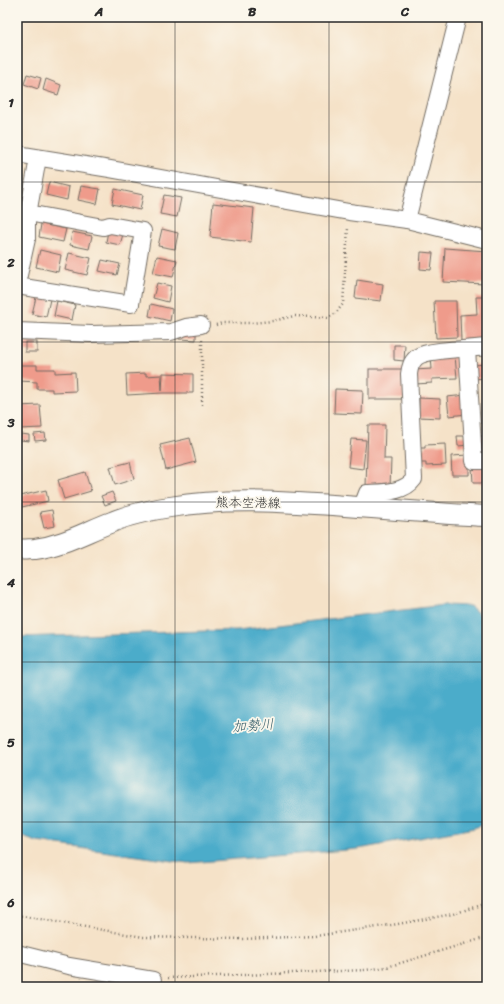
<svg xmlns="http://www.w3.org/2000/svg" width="504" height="1004" font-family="Sriracha,'Klee One',sans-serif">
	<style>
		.water { fill: #4bacca; stroke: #3b6c7a }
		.building { fill: #ef9b8b }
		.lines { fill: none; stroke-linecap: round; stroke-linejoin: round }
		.minor-casing { stroke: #726b62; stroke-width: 18 }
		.major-casing { stroke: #726b62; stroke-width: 22 }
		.path { stroke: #726b62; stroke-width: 2.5; stroke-dasharray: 1 3; stroke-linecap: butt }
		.minor { stroke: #fff; stroke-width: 16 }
		.major { stroke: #fff; stroke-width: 20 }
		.grid { fill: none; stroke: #2b2b2b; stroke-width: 1; stroke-opacity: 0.55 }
		.labels { text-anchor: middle; stroke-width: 3.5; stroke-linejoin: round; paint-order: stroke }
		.street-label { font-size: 13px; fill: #2b2b2b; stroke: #fbf7ec }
		.water-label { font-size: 14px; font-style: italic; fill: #385f6b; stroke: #fbf7ec }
		.neatline { fill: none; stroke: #2b2b2b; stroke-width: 1.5 }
		.grid-label { font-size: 13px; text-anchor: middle; font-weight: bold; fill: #2b2b2b }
	</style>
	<rect width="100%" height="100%" fill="#fbf7ec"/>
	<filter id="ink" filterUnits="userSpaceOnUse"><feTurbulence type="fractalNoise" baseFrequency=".025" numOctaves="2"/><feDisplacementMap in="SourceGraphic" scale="8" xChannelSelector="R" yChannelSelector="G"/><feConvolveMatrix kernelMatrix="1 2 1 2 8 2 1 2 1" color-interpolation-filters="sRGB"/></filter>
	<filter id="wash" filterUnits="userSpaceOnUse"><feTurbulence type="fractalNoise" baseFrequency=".012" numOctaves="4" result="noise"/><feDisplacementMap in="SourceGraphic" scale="16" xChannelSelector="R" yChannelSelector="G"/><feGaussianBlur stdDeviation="0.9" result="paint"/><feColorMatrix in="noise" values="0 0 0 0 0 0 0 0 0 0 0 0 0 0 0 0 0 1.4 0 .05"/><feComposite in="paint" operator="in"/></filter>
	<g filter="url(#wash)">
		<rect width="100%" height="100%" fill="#f5e2c8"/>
		<polygon class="water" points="444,605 470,606 480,615 487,609 487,823 474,828 358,849 188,863 37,842 17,835 17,637 238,630"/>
		<g id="blocks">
			<g class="building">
				<polygon points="27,74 41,78 38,89 24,84"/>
				<polygon points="46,79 61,85 58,95 43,90"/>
				<polygon points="49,182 69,187 67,200 46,195"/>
				<polygon points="81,186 100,189 97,204 78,200"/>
				<polygon points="115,189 143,195 140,210 112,204"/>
				<polygon points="164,195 181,198 177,217 160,214"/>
				<polygon points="213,203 254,208 251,242 210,237"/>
				<polygon points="41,224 66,229 63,242 39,237"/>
				<polygon points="162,229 178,233 175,249 158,246"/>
				<polygon points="108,231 123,234 120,245 106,242"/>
				<polygon points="72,232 92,236 89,249 70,245"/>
				<polygon points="445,248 487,251 485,284 443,282"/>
				<polygon points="40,250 61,255 58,272 36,267"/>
				<polygon points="421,252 433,253 431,270 420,269"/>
				<polygon points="69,253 91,258 87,275 65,270"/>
				<polygon points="157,256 177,260 173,277 153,273"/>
				<polygon points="102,260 120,264 117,275 99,271"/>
				<polygon points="357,280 383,284 381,301 355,298"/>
				<polygon points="157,283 171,286 168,302 153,298"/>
				<polygon points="37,293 51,295 46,317 32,314"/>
				<polygon points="476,297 487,297 487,339 461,341 460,315 477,314"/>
				<polygon points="57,301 75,305 72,320 54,316"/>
				<polygon points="434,301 456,301 457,337 436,338"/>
				<polygon points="151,304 172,309 170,321 149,316"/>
				<polygon points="180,332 196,333 196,340 179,339"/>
				<rect x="25" y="342" width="12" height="10"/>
				<polygon points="394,345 405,345 404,361 394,360"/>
				<polygon points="455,356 457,378 432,379 432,383 415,384 414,370 432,369 431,357"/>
				<polygon points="487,364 487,378 474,379 473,365"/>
				<polygon points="19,365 37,365 37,369 55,369 55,373 75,372 76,391 52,392 52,389 37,389 37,382 19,381"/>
				<rect x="369" y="369" width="35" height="30"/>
				<polygon points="146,373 146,376 161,375 162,391 163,373 193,374 193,393 162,393 127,395 126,374"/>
				<polygon points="335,389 363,390 362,414 334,413"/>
				<polygon points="466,395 467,414 449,416 447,397"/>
				<polygon points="419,398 440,399 440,418 419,417"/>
				<polygon points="40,405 42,428 19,429 18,406"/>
				<polygon points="368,425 385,425 384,459 391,459 390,487 366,486"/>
				<polygon points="45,433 46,440 35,441 34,434"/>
				<polygon points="21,434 29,435 29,441 20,440"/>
				<polygon points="457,436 468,436 469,445 458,446"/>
				<polygon points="478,436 487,436 487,455 479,456"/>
				<polygon points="190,438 196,462 166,470 160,445"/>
				<polygon points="351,439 366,440 363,469 348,467"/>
				<polygon points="445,444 446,465 426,466 426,463 420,463 419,448 425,448 425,445"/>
				<polygon points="469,455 469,475 452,475 451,456"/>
				<polygon points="130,462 134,479 115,485 110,467"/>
				<polygon points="487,466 487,483 473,483 472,467"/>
				<polygon points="85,472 91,491 64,499 58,480"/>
				<polygon points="46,490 48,501 22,507 20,496"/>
				<polygon points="112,492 116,501 105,505 101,496"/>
				<polygon points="52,510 55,526 44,528 40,512"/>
			</g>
		</g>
	</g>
	<g filter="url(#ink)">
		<use href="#blocks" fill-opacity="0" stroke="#726b62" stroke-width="1"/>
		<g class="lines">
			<g class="minor-casing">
				<g id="minor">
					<polyline points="17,154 110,169 349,212 407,220 487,240"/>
					<polyline points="407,220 458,17"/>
					<polyline points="17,284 27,239 27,220 38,158"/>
					<polyline points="17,286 131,304 143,231 110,225 103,227 28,213"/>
					<polyline points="17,331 91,334 171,332 186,327 201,325"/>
					<polyline points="467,349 474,461 487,461"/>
					<path d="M362,506L367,493C383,492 404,493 414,479L409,374C410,367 411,362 417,357C429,349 471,349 487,347"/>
					<polyline points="17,953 69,966 153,980 152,987"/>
				</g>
			</g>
			<g class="major-casing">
				<path id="major" d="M17,549C23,550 29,549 35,549C64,545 85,532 112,522C130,514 151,510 170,507C212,500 254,500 297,503C360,506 423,513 487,516"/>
			</g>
			<g class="path">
				<polyline points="216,325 222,323 251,323 273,321 294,316 328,318 336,313 343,304 348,228"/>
				<polyline points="202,340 202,405"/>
				<polyline points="17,915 143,937 243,939 315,936 398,924 453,914 487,903"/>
				<polyline points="168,978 366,970 387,967 487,937"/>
			</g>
			<use href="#minor" class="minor"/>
			<use href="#major" class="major"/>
		</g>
	</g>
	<path class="grid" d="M175,17V987M329,17V987M17,182H487M17,342H487M17,502H487M17,662H487M17,822H487"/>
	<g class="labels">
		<g class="street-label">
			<text transform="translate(248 502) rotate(1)" y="5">熊本空港線</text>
		</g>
		<g class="water-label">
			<text transform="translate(253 725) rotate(-4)" y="5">加勢川</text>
		</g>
	</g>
	<rect width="504" height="1004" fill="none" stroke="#fbf7ec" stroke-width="44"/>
	<rect x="22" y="22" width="460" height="960" class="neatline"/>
	<g class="grid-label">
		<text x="99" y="16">A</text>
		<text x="252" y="16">B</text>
		<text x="405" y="16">C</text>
		<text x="11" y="107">1</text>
		<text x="11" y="267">2</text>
		<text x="11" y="427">3</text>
		<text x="11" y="587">4</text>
		<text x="11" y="747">5</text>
		<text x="11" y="907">6</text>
	</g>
</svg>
